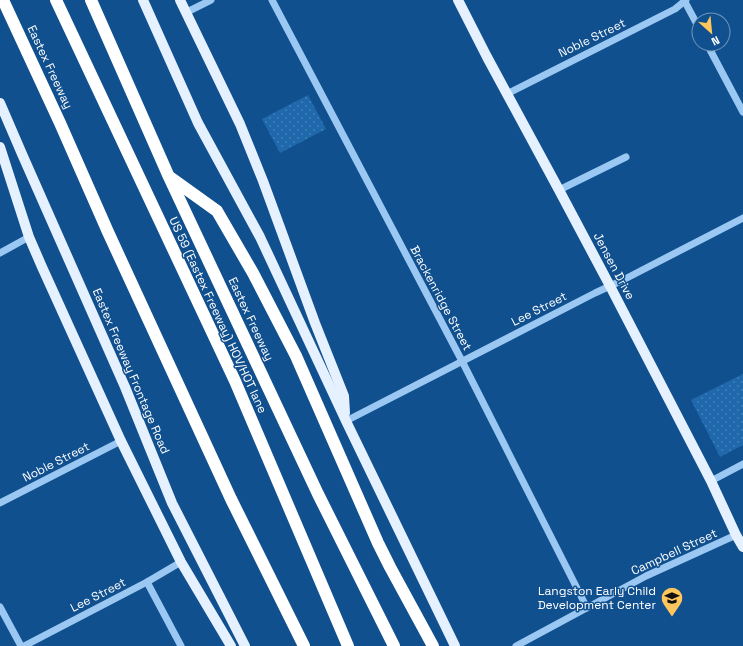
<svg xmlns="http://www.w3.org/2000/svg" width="743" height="646" font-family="'Space Grotesk',sans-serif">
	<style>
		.grass { fill: url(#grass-dots) }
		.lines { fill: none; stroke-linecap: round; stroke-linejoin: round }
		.minor { stroke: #9bc8f2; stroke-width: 7 }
		.major { stroke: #e6f1ff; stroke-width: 10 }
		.highway { stroke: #fff; stroke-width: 12 }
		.labels { text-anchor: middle; stroke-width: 3; stroke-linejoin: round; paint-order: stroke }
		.street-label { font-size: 12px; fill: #fff; stroke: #11508f }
		.poi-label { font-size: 12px; fill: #fff; stroke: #11508f; text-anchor: end }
	</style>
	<defs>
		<pattern id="grass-dots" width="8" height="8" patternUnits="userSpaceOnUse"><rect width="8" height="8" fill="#2068ac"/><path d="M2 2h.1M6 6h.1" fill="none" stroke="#417fb8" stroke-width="1.8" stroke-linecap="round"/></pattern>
	</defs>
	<rect width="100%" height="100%" fill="#11508f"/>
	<g class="grass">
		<polygon points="308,95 326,129 280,153 262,119"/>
		<polygon points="743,374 743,445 720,457 691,400"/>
	</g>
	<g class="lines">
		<g class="minor">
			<polyline points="272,0 462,361 587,608"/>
			<polyline points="684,0 699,28"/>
			<polyline points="187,12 211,0"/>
			<polyline points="707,44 743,112"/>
			<polyline points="507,94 675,9 686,0"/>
			<polyline points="559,190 626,157"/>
			<polyline points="0,253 29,237"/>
			<polyline points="346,421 595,293 623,280 743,218"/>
			<polyline points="711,481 743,464"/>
			<polyline points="0,503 121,441"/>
			<polyline points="147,582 181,646"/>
			<polyline points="0,607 21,646"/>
			<polyline points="24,646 147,582 181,562"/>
			<polyline points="516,646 646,576 736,535"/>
		</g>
		<g class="major">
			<polyline points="143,0 198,123 260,237 346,421 455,646"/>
			<polyline points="180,0 240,124 263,181 315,323 344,396 345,413"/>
			<polyline points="458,0 487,57 559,190 610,286 711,481 736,535 743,547"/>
			<polyline points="0,103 22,154 125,387 172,503 245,646"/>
			<polyline points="0,147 29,237 42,267 121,441 181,562 231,646"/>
		</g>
		<g class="highway">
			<polyline points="3,0 60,123 108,232 231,499 304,646"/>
			<polyline points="56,0 235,381 348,646"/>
			<polyline points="91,0 169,177 318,494 394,646"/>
			<polyline points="171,178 217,211 253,273 296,356 378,543 390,567 433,646"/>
		</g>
	</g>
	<defs>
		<g id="school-pin" transform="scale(1.15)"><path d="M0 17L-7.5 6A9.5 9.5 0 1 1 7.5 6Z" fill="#ffc65c" stroke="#11508f"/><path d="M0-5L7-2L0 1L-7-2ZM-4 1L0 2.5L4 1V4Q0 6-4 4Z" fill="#111"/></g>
	</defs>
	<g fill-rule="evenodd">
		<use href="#school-pin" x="672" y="598"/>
	</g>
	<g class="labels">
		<g class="street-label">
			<text transform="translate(592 38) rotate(-26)" y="4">Noble Street</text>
			<text transform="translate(50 67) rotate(65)" y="4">Eastex Freeway</text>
			<text transform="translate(614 266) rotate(62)" y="4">Jensen Drive</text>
			<text transform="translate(441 298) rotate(62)" y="4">Brackenridge Street</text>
			<text transform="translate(539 309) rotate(-27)" y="4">Lee Street</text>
			<text transform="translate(218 315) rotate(65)" y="4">US 59 (Eastex Freeway) HOV/HOT lane</text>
			<text transform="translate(251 319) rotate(65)" y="4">Eastex Freeway</text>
			<text transform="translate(131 371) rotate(67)" y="4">Eastex Freeway Frontage Road</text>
			<text transform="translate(56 462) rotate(-27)" y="4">Noble Street</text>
			<text transform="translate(674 552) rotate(-25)" y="4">Campbell Street</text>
			<text transform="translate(98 595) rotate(-27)" y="4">Lee Street</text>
		</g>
		<g class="poi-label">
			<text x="656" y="595">Langston Early Child<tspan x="656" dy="14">Development Center</tspan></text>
		</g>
	</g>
	<g transform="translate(711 32) rotate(153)"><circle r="19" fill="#11508f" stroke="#7096bc"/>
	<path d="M0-3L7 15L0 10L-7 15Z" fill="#ffc65c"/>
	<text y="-6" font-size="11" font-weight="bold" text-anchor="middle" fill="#ffffff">N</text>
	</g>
</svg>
